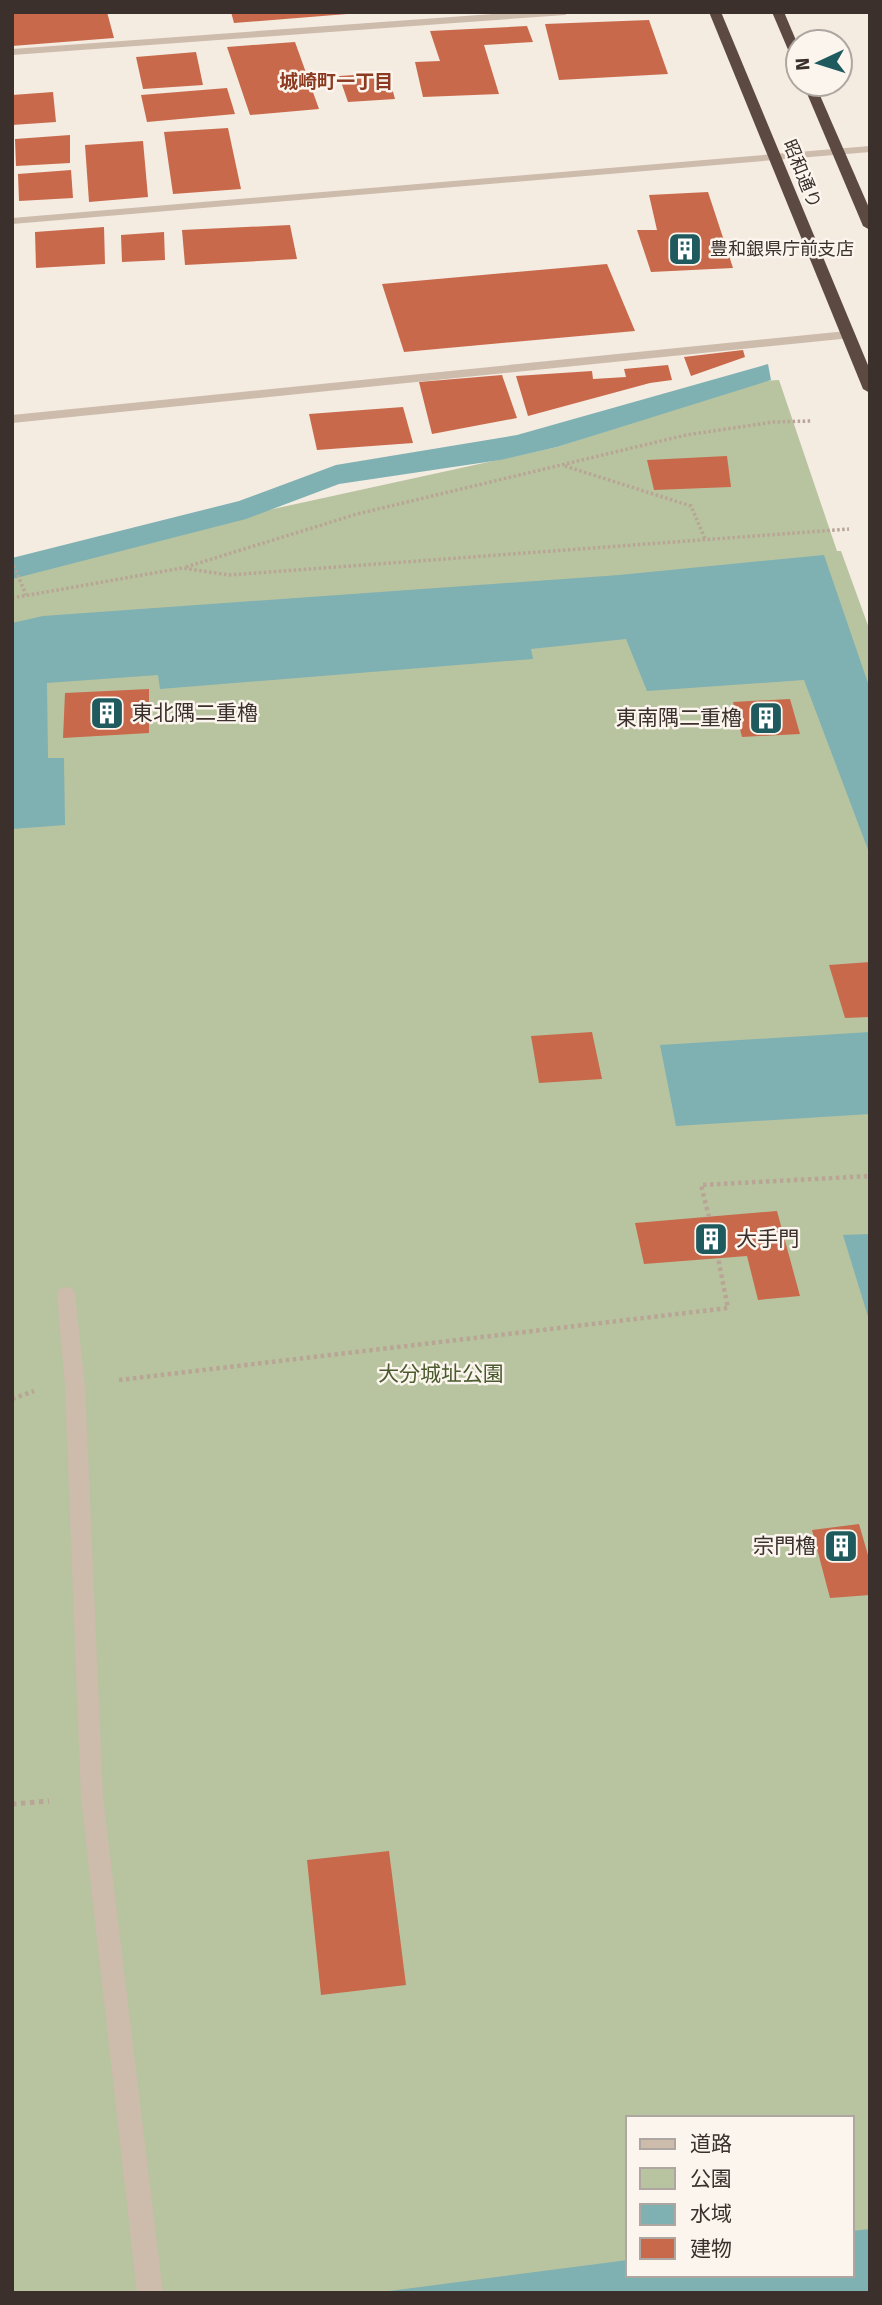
<svg xmlns="http://www.w3.org/2000/svg" width="882" height="2305" font-family="'Fira Sans','Noto Sans JP',sans-serif">
	<style>
		.green { fill: #b8c4a0; fill-rule: evenodd }
		.water { fill: #7fb0b2 }
		.building { fill: #c8694b }
		.lines { fill: none; stroke-linecap: round; stroke-linejoin: round }
		.path-far2 { stroke: #b9a596; stroke-width: 3.5; stroke-dasharray: 2.5 2.5; stroke-linecap: butt }
		.path-far1 { stroke: #b9a596; stroke-width: 4.5; stroke-dasharray: 3.5 3.5; stroke-linecap: butt }
		.path { stroke: #b9a596; stroke-width: 5; stroke-dasharray: 4.5 4.5; stroke-linecap: butt }
		.lane { fill: #cdbbac; fill-rule: evenodd }
		.street { fill: #cdbbac; fill-rule: evenodd }
		.highway { fill: #5c4a42; fill-rule: evenodd }
		.labels { text-anchor: middle; stroke-width: 5; stroke-linejoin: round; paint-order: stroke }
		.far-street-label { font-size: 18px; fill: #3b302b; stroke: #fbf5ee }
		.far-poi-label { font-size: 18px; fill: #3b302b; stroke: #fbf5ee; text-anchor: start }
		.far-neighbourhood-label { font-size: 19px; font-weight: bold; fill: #8c3b22; stroke: #fbf5ee }
		.poi-label { font-size: 21px; fill: #3b302b; stroke: #fbf5ee; text-anchor: start }
		.park-label { font-size: 21px; fill: #4a5a2e; stroke: #fbf5ee }
	</style>
	<rect width="100%" height="100%" fill="#f4ebe1"/>
	<path class="green" d="M779,380L837,551H841L870,631V2293H12V566L557,447L761,381ZM628,2118H852V2275H628Z"/>
	<g class="water">
		<polygon points="768,364 771,380 557,447 500,460 339,484 246,519 12,579 12,558 239,501 336,465 517,435"/>
		<polygon points="824,555 870,689 870,855 804,680 647,691 626,639 531,649 533,659 160,689 158,675 47,683 48,758 64,758 65,825 12,829 12,623 43,616 619,575"/>
		<polygon points="870,1032 870,1114 676,1126 660,1045"/>
		<polygon points="870,1234 870,1323 843,1235"/>
		<polygon points="870,2229 870,2293 374,2293 628,2260 628,2275 852,2275 852,2231"/>
	</g>
	<g class="building">
		<polygon points="12,12 107,12 114,38 12,46"/>
		<polygon points="231,12 347,12 347,14 234,23"/>
		<polygon points="649,20 668,74 559,80 545,24"/>
		<polygon points="527,26 533,42 484,45 499,94 423,97 415,62 440,61 430,31"/>
		<polygon points="295,42 319,109 250,115 227,47"/>
		<polygon points="196,52 203,85 143,89 136,57"/>
		<polygon points="388,73 395,99 348,102 339,76"/>
		<polygon points="227,88 235,114 147,122 141,95"/>
		<polygon points="53,92 56,122 12,125 12,95"/>
		<polygon points="228,128 241,189 173,194 164,132"/>
		<polygon points="70,135 70,163 16,166 15,139"/>
		<polygon points="143,141 148,197 89,202 85,145"/>
		<polygon points="71,170 73,198 19,201 18,174"/>
		<polygon points="708,192 733,268 651,272 637,230 657,230 649,195"/>
		<polygon points="290,225 297,259 185,265 182,230"/>
		<polygon points="104,227 105,264 36,268 35,232"/>
		<polygon points="164,232 165,260 122,262 121,235"/>
		<polygon points="607,264 635,331 404,352 382,284"/>
		<polygon points="743,350 745,357 691,376 684,357"/>
		<polygon points="668,365 672,380 650,383 528,416 516,376 592,371 593,379 626,377 624,369"/>
		<polygon points="502,375 517,418 432,434 419,382"/>
		<polygon points="403,407 413,443 317,450 309,414"/>
		<polygon points="727,456 731,487 654,490 647,460"/>
		<polygon points="149,689 149,733 63,738 65,693"/>
		<polygon points="790,699 800,734 742,737 733,702"/>
		<polygon points="870,962 870,1017 845,1018 829,965"/>
		<polygon points="592,1032 602,1079 539,1083 531,1036"/>
		<polygon points="777,1211 800,1296 758,1300 747,1256 644,1264 635,1223"/>
		<polygon points="859,1524 870,1562 870,1595 830,1598 812,1530"/>
		<polygon points="389,1851 406,1985 321,1995 307,1860"/>
	</g>
	<g class="lines">
		<g class="path-far2">
			<polyline points="565,466 691,506 705,539"/>
			<polyline points="12,561 26,595"/>
			<polyline points="186,567 357,514 686,435 773,422 811,421"/>
			<polyline points="12,598 182,568 229,575 849,529"/>
		</g>
		<g class="path-far1">
			<polyline points="709,1217 701,1185 870,1176"/>
			<polyline points="119,1380 728,1308 718,1258"/>
			<polyline points="12,1399 34,1391"/>
		</g>
		<polyline class="path" points="12,1804 49,1801"/>
		<polygon class="lane" points="66,1287 73,1289 75,1294 85,1386 103,1797 163,2293 137,2293 81,1797 65,1386 57,1294 59,1289"/>
		<g class="street">
			<polygon points="520,12 570,12 565,15 12,55 12,49"/>
			<polygon points="870,146 870,152 12,224 12,218"/>
			<polygon points="847,331 853,335 851,338 12,423 12,415"/>
		</g>
		<g class="highway">
			<polygon points="709,12 721,12 870,370 870,393 863,389"/>
			<polygon points="772,12 784,12 798,45 798,63 792,59"/>
			<polygon points="803,84 815,84 870,210 870,230 863,226"/>
		</g>
	</g>
	<defs>
		<g id="building-square" transform="scale(1.75)"><rect x="-9" y="-9" width="18" height="18" rx="4" fill="#1f5a5e" stroke="#fbf5ee"/><path d="M-4-6H4V6H1V3H-1V6H-4ZM-2.5-4.3h1.7v1.8h-1.7ZM.8-4.3h1.7v1.8H.8ZM-2.5-1h1.7V.8h-1.7ZM.8-1h1.7V.8H.8Z" fill="#fff"/></g>
	</defs>
	<g fill-rule="evenodd">
		<use href="#building-square" x="685" y="249"/>
		<use href="#building-square" x="107" y="713"/>
		<use href="#building-square" x="766" y="718"/>
		<use href="#building-square" x="711" y="1239"/>
		<use href="#building-square" x="841" y="1546"/>
	</g>
	<g class="labels">
		<g class="far-street-label">
			<text transform="translate(802 174) rotate(68)" y="6">昭和通り</text>
		</g>
		<g class="far-poi-label">
			<text x="710" y="255">豊和銀県庁前支店</text>
		</g>
		<g class="far-neighbourhood-label">
			<text x="336" y="88">城崎町一丁目</text>
		</g>
		<g class="poi-label">
			<text x="132" y="720">東北隅二重櫓</text>
			<text x="742" y="725" text-anchor="end">東南隅二重櫓</text>
			<text x="736" y="1246">大手門</text>
			<text x="816" y="1553" text-anchor="end">宗門櫓</text>
		</g>
		<g class="park-label">
			<text x="441" y="1381">大分城址公園</text>
		</g>
	</g>
	<rect width="882" height="2305" fill="none" stroke="#3b302b" stroke-width="28"/>
	<rect x="626" y="2116" width="228" height="161" fill="#fbf5ee" stroke="#aea6a0" stroke-width="2"/>
	<rect x="640" y="2139" width="35" height="10" fill="#cdbbac" stroke="#aea6a0" stroke-width="2"/>
	<text x="690" y="2151" font-size="21" fill="#3b302b">道路</text>
	<rect x="640" y="2168" width="35" height="21" fill="#b8c4a0" stroke="#aea6a0" stroke-width="2"/>
	<text x="690" y="2186" font-size="21" fill="#3b302b">公園</text>
	<rect x="640" y="2204" width="35" height="21" fill="#7fb0b2" stroke="#aea6a0" stroke-width="2"/>
	<text x="690" y="2221" font-size="21" fill="#3b302b">水域</text>
	<rect x="640" y="2238" width="35" height="21" fill="#c8694b" stroke="#aea6a0" stroke-width="2"/>
	<text x="690" y="2256" font-size="21" fill="#3b302b">建物</text>
	<g transform="translate(819 63) rotate(266)"><circle r="33" fill="#fbf5ee" stroke="#aea6a0" stroke-width="2"/>
	<path d="M0-5L12 26L0 18L-12 26Z" fill="#1f5a5e"/>
	<text y="-10" font-size="19" font-weight="bold" text-anchor="middle" fill="#3b302b">N</text>
	</g>
</svg>
